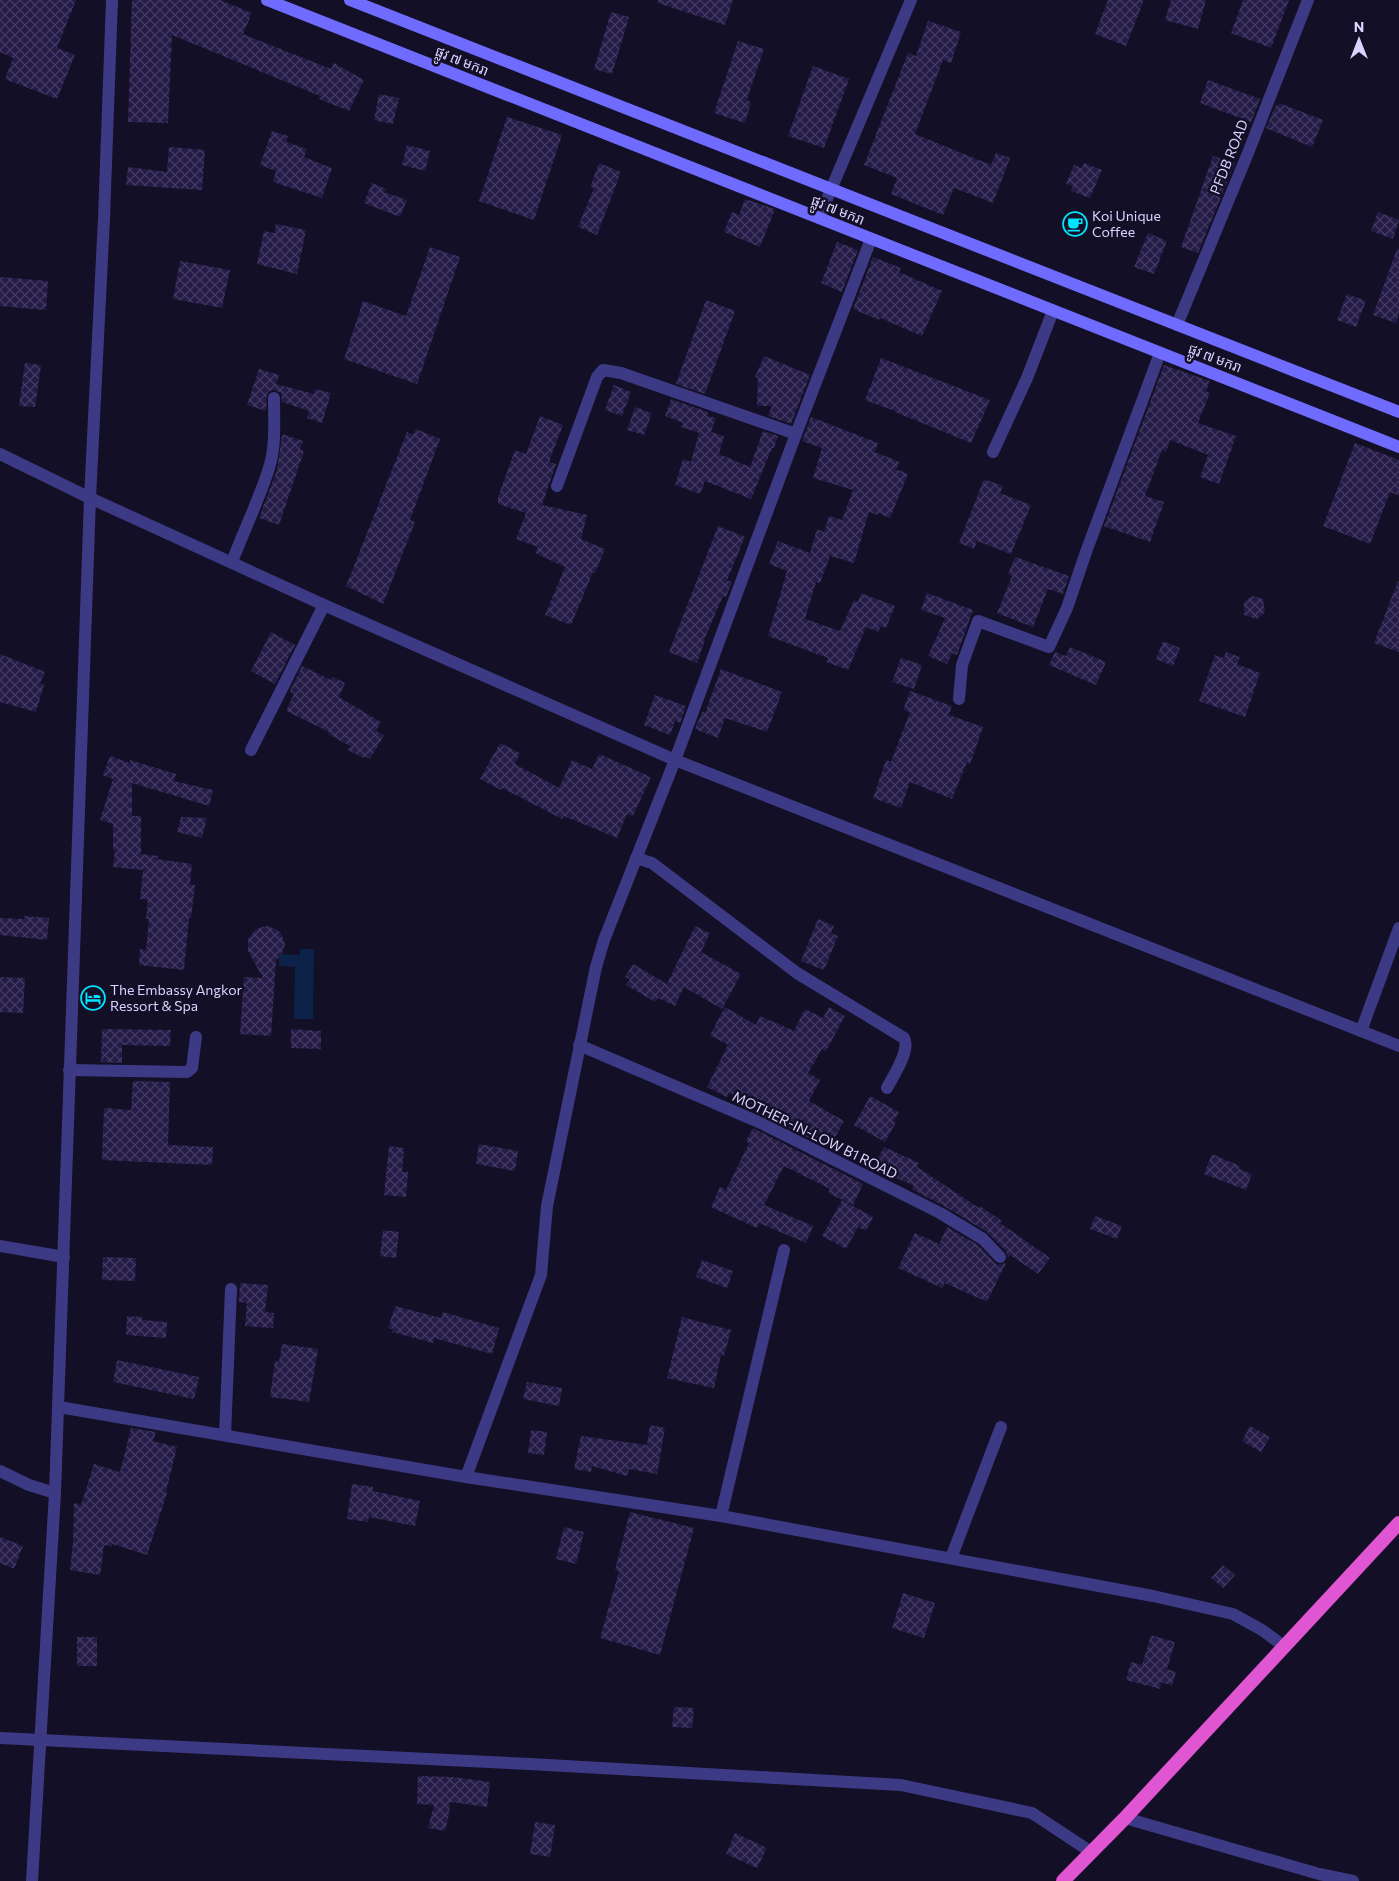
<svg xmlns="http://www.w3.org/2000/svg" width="1399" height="1881" font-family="Commissioner,'Noto Sans Khmer',sans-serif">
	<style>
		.water { fill: #0c2248 }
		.building { fill: url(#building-cross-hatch) }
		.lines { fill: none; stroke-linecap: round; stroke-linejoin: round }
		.minor { stroke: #3d3a85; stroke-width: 12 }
		.tertiary { stroke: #3d3a85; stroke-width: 12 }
		.secondary { stroke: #6f6bff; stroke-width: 12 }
		.trunk { stroke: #e055d1; stroke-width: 14 }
		.labels { text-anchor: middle; stroke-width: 5; stroke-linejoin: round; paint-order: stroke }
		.street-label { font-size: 14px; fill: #d9d4ff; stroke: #130f26 }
		.poi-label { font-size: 14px; fill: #d9d4ff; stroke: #130f26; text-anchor: start }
	</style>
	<defs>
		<pattern id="building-cross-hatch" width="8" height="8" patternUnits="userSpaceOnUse" patternTransform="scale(1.25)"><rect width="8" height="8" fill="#241b47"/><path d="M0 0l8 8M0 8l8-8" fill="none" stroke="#433b63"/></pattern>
	</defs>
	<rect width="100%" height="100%" fill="#130f26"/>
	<polygon class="water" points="300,949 314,949 313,1019 294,1019 295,967 279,966 279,954 300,955"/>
	<g class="building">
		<polygon points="0,0 76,0 57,48 75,55 57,99 5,79 13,58 0,52"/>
		<polygon points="132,0 220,0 252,13 243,34 331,69 334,63 364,80 349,111 319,99 320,96 172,35 168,123 128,122"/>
		<polygon points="658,0 733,0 725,25 658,3"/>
		<polygon points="1108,0 1144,0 1126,46 1095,34"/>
		<polygon points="1171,0 1206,0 1198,29 1165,20"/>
		<polygon points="1243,0 1289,0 1271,48 1231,33"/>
		<polygon points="611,12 629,17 612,74 594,69"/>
		<polygon points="928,21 961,32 951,63 943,60 915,134 991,165 996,153 1010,158 993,203 954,188 943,215 891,194 897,178 864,165 908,53 916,56"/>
		<polygon points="738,41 764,49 747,99 751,103 745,123 714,113"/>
		<polygon points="813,66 849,79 824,148 788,136"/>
		<polygon points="1208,80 1260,99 1251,122 1200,103"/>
		<polygon points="379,94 399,98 393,124 374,120"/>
		<polygon points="1279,103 1323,120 1312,147 1266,128 1276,105 1278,106"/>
		<polygon points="507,117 562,135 534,220 479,201"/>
		<polygon points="272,131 288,136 286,142 307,149 304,157 332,168 322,198 273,182 276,171 260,165"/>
		<polygon points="407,145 430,151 425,171 402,165"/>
		<polygon points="169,147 205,150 202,190 126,185 128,167 167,172"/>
		<polygon points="1213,156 1235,163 1198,253 1181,247"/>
		<polygon points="599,163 621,172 597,235 578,227 594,188 590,187"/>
		<polygon points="1084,163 1102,170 1090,198 1071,191 1073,186 1066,184 1074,165 1082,168"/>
		<polygon points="372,183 386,189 384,192 407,200 400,217 364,203"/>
		<polygon points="745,199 775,209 760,247 724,232 732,212 739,215"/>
		<polygon points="1378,212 1399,220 1393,239 1371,231"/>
		<polygon points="276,224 306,230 297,274 257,264 264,231 274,233"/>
		<polygon points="1148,233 1167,241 1154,274 1134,267"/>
		<polygon points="837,242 858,250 842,292 821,283"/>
		<polygon points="430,247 460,257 417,384 344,359 363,301 406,316"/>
		<polygon points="1397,249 1399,249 1399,314 1396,323 1373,315"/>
		<polygon points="873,257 901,268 899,272 942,291 922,336 880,318 879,320 853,309"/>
		<polygon points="180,261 230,270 222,308 173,299"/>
		<polygon points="0,277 48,281 46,310 0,306"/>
		<polygon points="1347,294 1366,301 1356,327 1337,320"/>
		<polygon points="706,300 735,311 705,394 676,384"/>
		<polygon points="764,356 810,375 791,424 768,416 772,406 757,406 758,378 755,377"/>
		<polygon points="881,358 990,400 971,443 895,412 895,411 865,400"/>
		<polygon points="25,363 41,365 35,407 19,406"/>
		<polygon points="1164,365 1210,381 1206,391 1210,393 1198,423 1236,436 1219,484 1200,477 1208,455 1170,440 1166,452 1162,450 1145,496 1164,502 1150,542 1104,526"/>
		<polygon points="259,369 279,375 276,384 314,394 315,389 331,393 322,423 307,418 309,411 282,402 281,393 274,390 269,391 267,394 266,411 247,405"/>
		<polygon points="614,385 631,392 622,416 605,410"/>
		<polygon points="671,399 708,412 707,416 716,418 711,432 724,436 719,454 750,467 763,431 778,436 774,448 772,448 751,499 705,481 700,494 675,485 683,459 691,462 699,433 681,427 683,423 665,416"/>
		<polygon points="635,407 652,413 644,435 627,430"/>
		<polygon points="540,416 563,425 549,462 556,464 542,505 587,515 581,539 605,549 595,573 593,572 571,625 545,615 565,567 535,553 538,547 516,539 526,513 498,504 498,497 515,450 526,454"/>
		<polygon points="811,417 878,443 875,452 900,462 896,469 908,474 890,518 878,513 878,515 869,512 854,563 830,556 820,583 816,582 805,619 840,631 854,600 858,602 861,593 895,606 886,628 881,626 878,632 866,627 848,670 826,662 828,658 768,636 787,571 769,564 778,541 810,553 817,529 824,532 829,516 842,520 853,490 813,478 822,448 802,441"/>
		<polygon points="416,429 440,439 410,520 415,522 383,604 346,586 407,432 413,435"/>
		<polygon points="282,434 303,441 300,450 304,451 279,525 259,518 277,470"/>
		<polygon points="1355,443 1399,460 1399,496 1390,492 1370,544 1323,526"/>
		<polygon points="984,479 1003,486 1000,493 1031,505 1011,554 977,541 974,549 959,543"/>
		<polygon points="718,526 745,537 727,580 732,582 726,597 723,596 704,640 705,640 697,663 669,652"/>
		<polygon points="1015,557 1069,576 1063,594 1048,589 1033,627 997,613 1012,576 1008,574"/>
		<polygon points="1398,581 1399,582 1399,652 1374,643"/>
		<polygon points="927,593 973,610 957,655 952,653 947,664 928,656 945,618 921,610"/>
		<polygon points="1252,596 1263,599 1265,612 1257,619 1244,615 1244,602"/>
		<polygon points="271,632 295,645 275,684 251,671"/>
		<polygon points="1163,641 1180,648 1173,666 1156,659"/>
		<polygon points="1070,647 1106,662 1096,685 1049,665 1055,652 1066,656"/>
		<polygon points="1226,652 1240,657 1237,664 1260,673 1245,717 1199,701 1215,655 1224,658"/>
		<polygon points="0,654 45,672 40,683 44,685 36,712 0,702"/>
		<polygon points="901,658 922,665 914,689 892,682"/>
		<polygon points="302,666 331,680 333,677 345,683 339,697 381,722 376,731 384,735 370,759 365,756 364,758 348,750 350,746 328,734 329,732 286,711 294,694 290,691"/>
		<polygon points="721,669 782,692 767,732 725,718 718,738 695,729 702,712 705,713"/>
		<polygon points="910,691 952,706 949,715 983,727 970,764 967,762 952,799 910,782 901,808 873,798 886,760 891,762 910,712 903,710"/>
		<polygon points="655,695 686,706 680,723 675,721 670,735 644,725"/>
		<polygon points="500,743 520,753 515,764 559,788 572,760 592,769 599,754 651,777 633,816 627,814 617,838 564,816 562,819 502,788 501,790 480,779"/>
		<polygon points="110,756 130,763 130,760 176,774 174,781 213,790 209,806 132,783 132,816 141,816 141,854 158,856 157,859 192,864 190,884 195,885 191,918 189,918 184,970 139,965 140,949 146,950 149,919 146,919 148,900 140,899 143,870 113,867 115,850 113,850 113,824 100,820 113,779 103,775"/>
		<polygon points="181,817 207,818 202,838 177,832"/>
		<polygon points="24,916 49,918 47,940 0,935 0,918 24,919"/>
		<polygon points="818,919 834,926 831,933 838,936 824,970 801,961"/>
		<polygon points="268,926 276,929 281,933 285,944 282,954 276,961 271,1036 240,1034 244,977 263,978 248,951 248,939 255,930 262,927"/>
		<polygon points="695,926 710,933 701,952 741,974 722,1009 684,987 675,1006 658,998 655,1002 626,985 630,979 625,977 633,964 667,984"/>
		<polygon points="0,977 25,978 23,1013 0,1012"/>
		<polygon points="725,1007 756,1025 760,1016 794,1031 805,1009 823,1018 829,1007 845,1016 826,1051 822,1049 808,1073 820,1080 809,1101 844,1121 829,1148 761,1114 764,1110 729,1093 727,1097 707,1087 728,1045 710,1035"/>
		<polygon points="102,1029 171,1030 170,1046 122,1045 122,1063 101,1062"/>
		<polygon points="291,1029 321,1031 321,1049 291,1048"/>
		<polygon points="133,1081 170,1082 168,1145 213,1147 212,1165 102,1160 104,1108 131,1110"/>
		<polygon points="870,1096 899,1112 894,1121 896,1122 885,1142 854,1125"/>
		<polygon points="753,1128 863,1184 853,1205 828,1193 830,1189 784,1166 764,1205 813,1226 806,1243 759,1223 757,1228 711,1207 720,1187 726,1190 749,1143 746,1141"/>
		<polygon points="479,1144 518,1151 515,1171 476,1164"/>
		<polygon points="389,1146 404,1148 402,1172 408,1172 406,1197 384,1195"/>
		<polygon points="884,1147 919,1163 917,1167 979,1208 980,1206 1002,1221 1000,1223 1050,1258 1038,1274 1010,1255 1008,1258 1006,1251 987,1232 944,1206 917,1192 912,1189 914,1186 873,1167"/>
		<polygon points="1212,1154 1240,1166 1239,1169 1252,1174 1246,1190 1204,1174"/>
		<polygon points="842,1200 873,1217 866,1231 858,1227 846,1249 822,1236"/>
		<polygon points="1095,1216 1122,1226 1117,1239 1090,1229"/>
		<polygon points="947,1227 978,1245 997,1265 1006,1263 987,1302 945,1283 942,1288 898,1268 915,1233 939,1244"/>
		<polygon points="383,1230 399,1232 396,1258 380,1256"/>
		<polygon points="103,1257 136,1258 135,1281 102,1280"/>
		<polygon points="702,1260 733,1271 727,1288 696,1277"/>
		<polygon points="240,1283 268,1285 265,1312 274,1313 273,1328 245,1326 247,1303 239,1302"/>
		<polygon points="395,1306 441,1318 443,1312 499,1328 492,1354 434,1338 433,1343 392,1332 393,1329 388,1328"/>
		<polygon points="127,1316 142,1317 142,1320 167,1322 166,1338 126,1335"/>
		<polygon points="682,1317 731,1330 724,1356 721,1355 714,1388 667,1378"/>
		<polygon points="282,1344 318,1349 309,1402 270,1397 275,1361 279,1362"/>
		<polygon points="117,1360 199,1377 194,1399 113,1382"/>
		<polygon points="527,1382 562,1388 559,1406 523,1399"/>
		<polygon points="650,1425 665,1428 657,1474 629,1469 627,1476 592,1466 591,1472 574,1469 581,1436 647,1445"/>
		<polygon points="1250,1426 1270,1437 1261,1452 1242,1441"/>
		<polygon points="131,1428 156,1432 153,1441 177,1447 166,1492 167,1493 147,1555 112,1544 112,1547 104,1545 100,1575 70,1570 73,1542 74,1503 81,1505 94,1464 120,1472"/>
		<polygon points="531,1430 547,1432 544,1455 528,1453"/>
		<polygon points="352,1484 373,1487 373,1491 420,1501 415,1526 369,1517 368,1522 347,1519"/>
		<polygon points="630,1512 694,1528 660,1655 600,1638 619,1571 615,1570"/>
		<polygon points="564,1527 584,1532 576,1564 556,1559"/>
		<polygon points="0,1537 23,1546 14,1569 0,1563"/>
		<polygon points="1223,1565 1235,1575 1223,1588 1211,1578"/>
		<polygon points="903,1593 935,1603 924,1638 892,1628"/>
		<polygon points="1151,1635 1175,1642 1167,1669 1176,1672 1172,1686 1161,1682 1160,1689 1126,1680 1131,1662 1142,1665"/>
		<rect x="77" y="1637" width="20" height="29"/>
		<polygon points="674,1707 694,1708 692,1728 672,1727"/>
		<polygon points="418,1776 453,1777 490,1782 487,1807 450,1802 449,1815 445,1831 428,1828 434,1805 417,1804"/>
		<polygon points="535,1822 555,1825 550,1857 530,1854"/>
		<polygon points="735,1833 767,1848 757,1868 726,1854"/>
	</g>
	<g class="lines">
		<g class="minor">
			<polyline points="1177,325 1248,153 1308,0"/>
			<polyline points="993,452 1027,378 1053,311"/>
			<polyline points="557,486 597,377 603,370 621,373 796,434"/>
			<path d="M232,562C244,530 259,500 269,468C276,446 274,421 274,398"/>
			<polyline points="959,699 962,665 978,621 1049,647 1067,608 1086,552 1160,353"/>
			<polyline points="251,750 324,605"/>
			<path d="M636,858L652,863L797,973L904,1038C911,1050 893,1076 887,1088"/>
			<polyline points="1361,1031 1399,928"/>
			<polyline points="579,1045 761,1123 940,1213 983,1239 1000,1257"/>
			<polyline points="69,1070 187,1072 192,1068 196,1037"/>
			<polyline points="0,1246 64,1257"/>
			<polyline points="59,1407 466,1477 721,1516 1153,1596 1233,1614 1262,1630 1285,1647"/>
			<polyline points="225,1435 231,1289"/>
			<polyline points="0,1471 29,1485 55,1493"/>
			<polyline points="466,1477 541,1275 547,1206 596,967 604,940 675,760 796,434 871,239"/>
			<polyline points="721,1516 784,1250"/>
			<polyline points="951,1558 1001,1427"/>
			<polyline points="0,1738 530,1764 901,1785 1032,1813 1091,1852"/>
			<polyline points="1125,1818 1319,1874 1353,1881"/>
		</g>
		<g class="tertiary">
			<polyline points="819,218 911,0"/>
			<polyline points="0,454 90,498 324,605 675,760 1399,1046"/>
			<polyline points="32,1881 55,1493 90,498 104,218 112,0"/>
		</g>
		<g class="secondary">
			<polyline points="267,0 1399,447"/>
			<polyline points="350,0 1399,412"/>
		</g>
		<polyline class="trunk" points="1063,1881 1125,1818 1399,1523"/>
	</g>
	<defs>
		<g id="cafe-ring" transform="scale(1.25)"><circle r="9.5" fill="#130f26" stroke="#00e5ff" stroke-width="1.5"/><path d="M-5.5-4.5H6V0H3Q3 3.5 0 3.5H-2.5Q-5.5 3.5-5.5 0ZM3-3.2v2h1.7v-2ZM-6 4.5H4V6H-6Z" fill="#00e5ff"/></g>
		<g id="hotel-ring" transform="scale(1.25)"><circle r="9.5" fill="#130f26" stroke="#00e5ff" stroke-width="1.5"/><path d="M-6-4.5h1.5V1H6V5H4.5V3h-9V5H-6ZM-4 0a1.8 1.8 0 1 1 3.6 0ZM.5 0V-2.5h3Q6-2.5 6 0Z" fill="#00e5ff"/></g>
	</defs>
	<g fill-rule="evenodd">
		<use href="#cafe-ring" x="1075" y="224"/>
		<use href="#hotel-ring" x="93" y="998"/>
	</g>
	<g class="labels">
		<g class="street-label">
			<text transform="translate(462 61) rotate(22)" y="5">ផ្លូវ ៧ មករា</text>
			<text transform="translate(1229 157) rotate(-68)" y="5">PFDB ROAD</text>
			<text transform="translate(838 210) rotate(22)" y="5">ផ្លូវ ៧ មករា</text>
			<text transform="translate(1215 358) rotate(21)" y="5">ផ្លូវ ៧ មករា</text>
			<text transform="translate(815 1135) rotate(26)" y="5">MOTHER-IN-LOW B1 ROAD</text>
		</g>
		<g class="poi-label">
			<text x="1092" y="221">Koi Unique<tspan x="1092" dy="16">Coffee</tspan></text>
			<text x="110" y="995">The Embassy Angkor<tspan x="110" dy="16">Ressort &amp; Spa</tspan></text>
		</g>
	</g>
	<g transform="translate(1359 40)" stroke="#130f26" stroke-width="4" paint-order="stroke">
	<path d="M0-4L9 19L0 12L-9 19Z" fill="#d9d4ff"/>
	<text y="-8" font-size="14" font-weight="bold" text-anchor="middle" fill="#d9d4ff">N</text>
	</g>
</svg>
